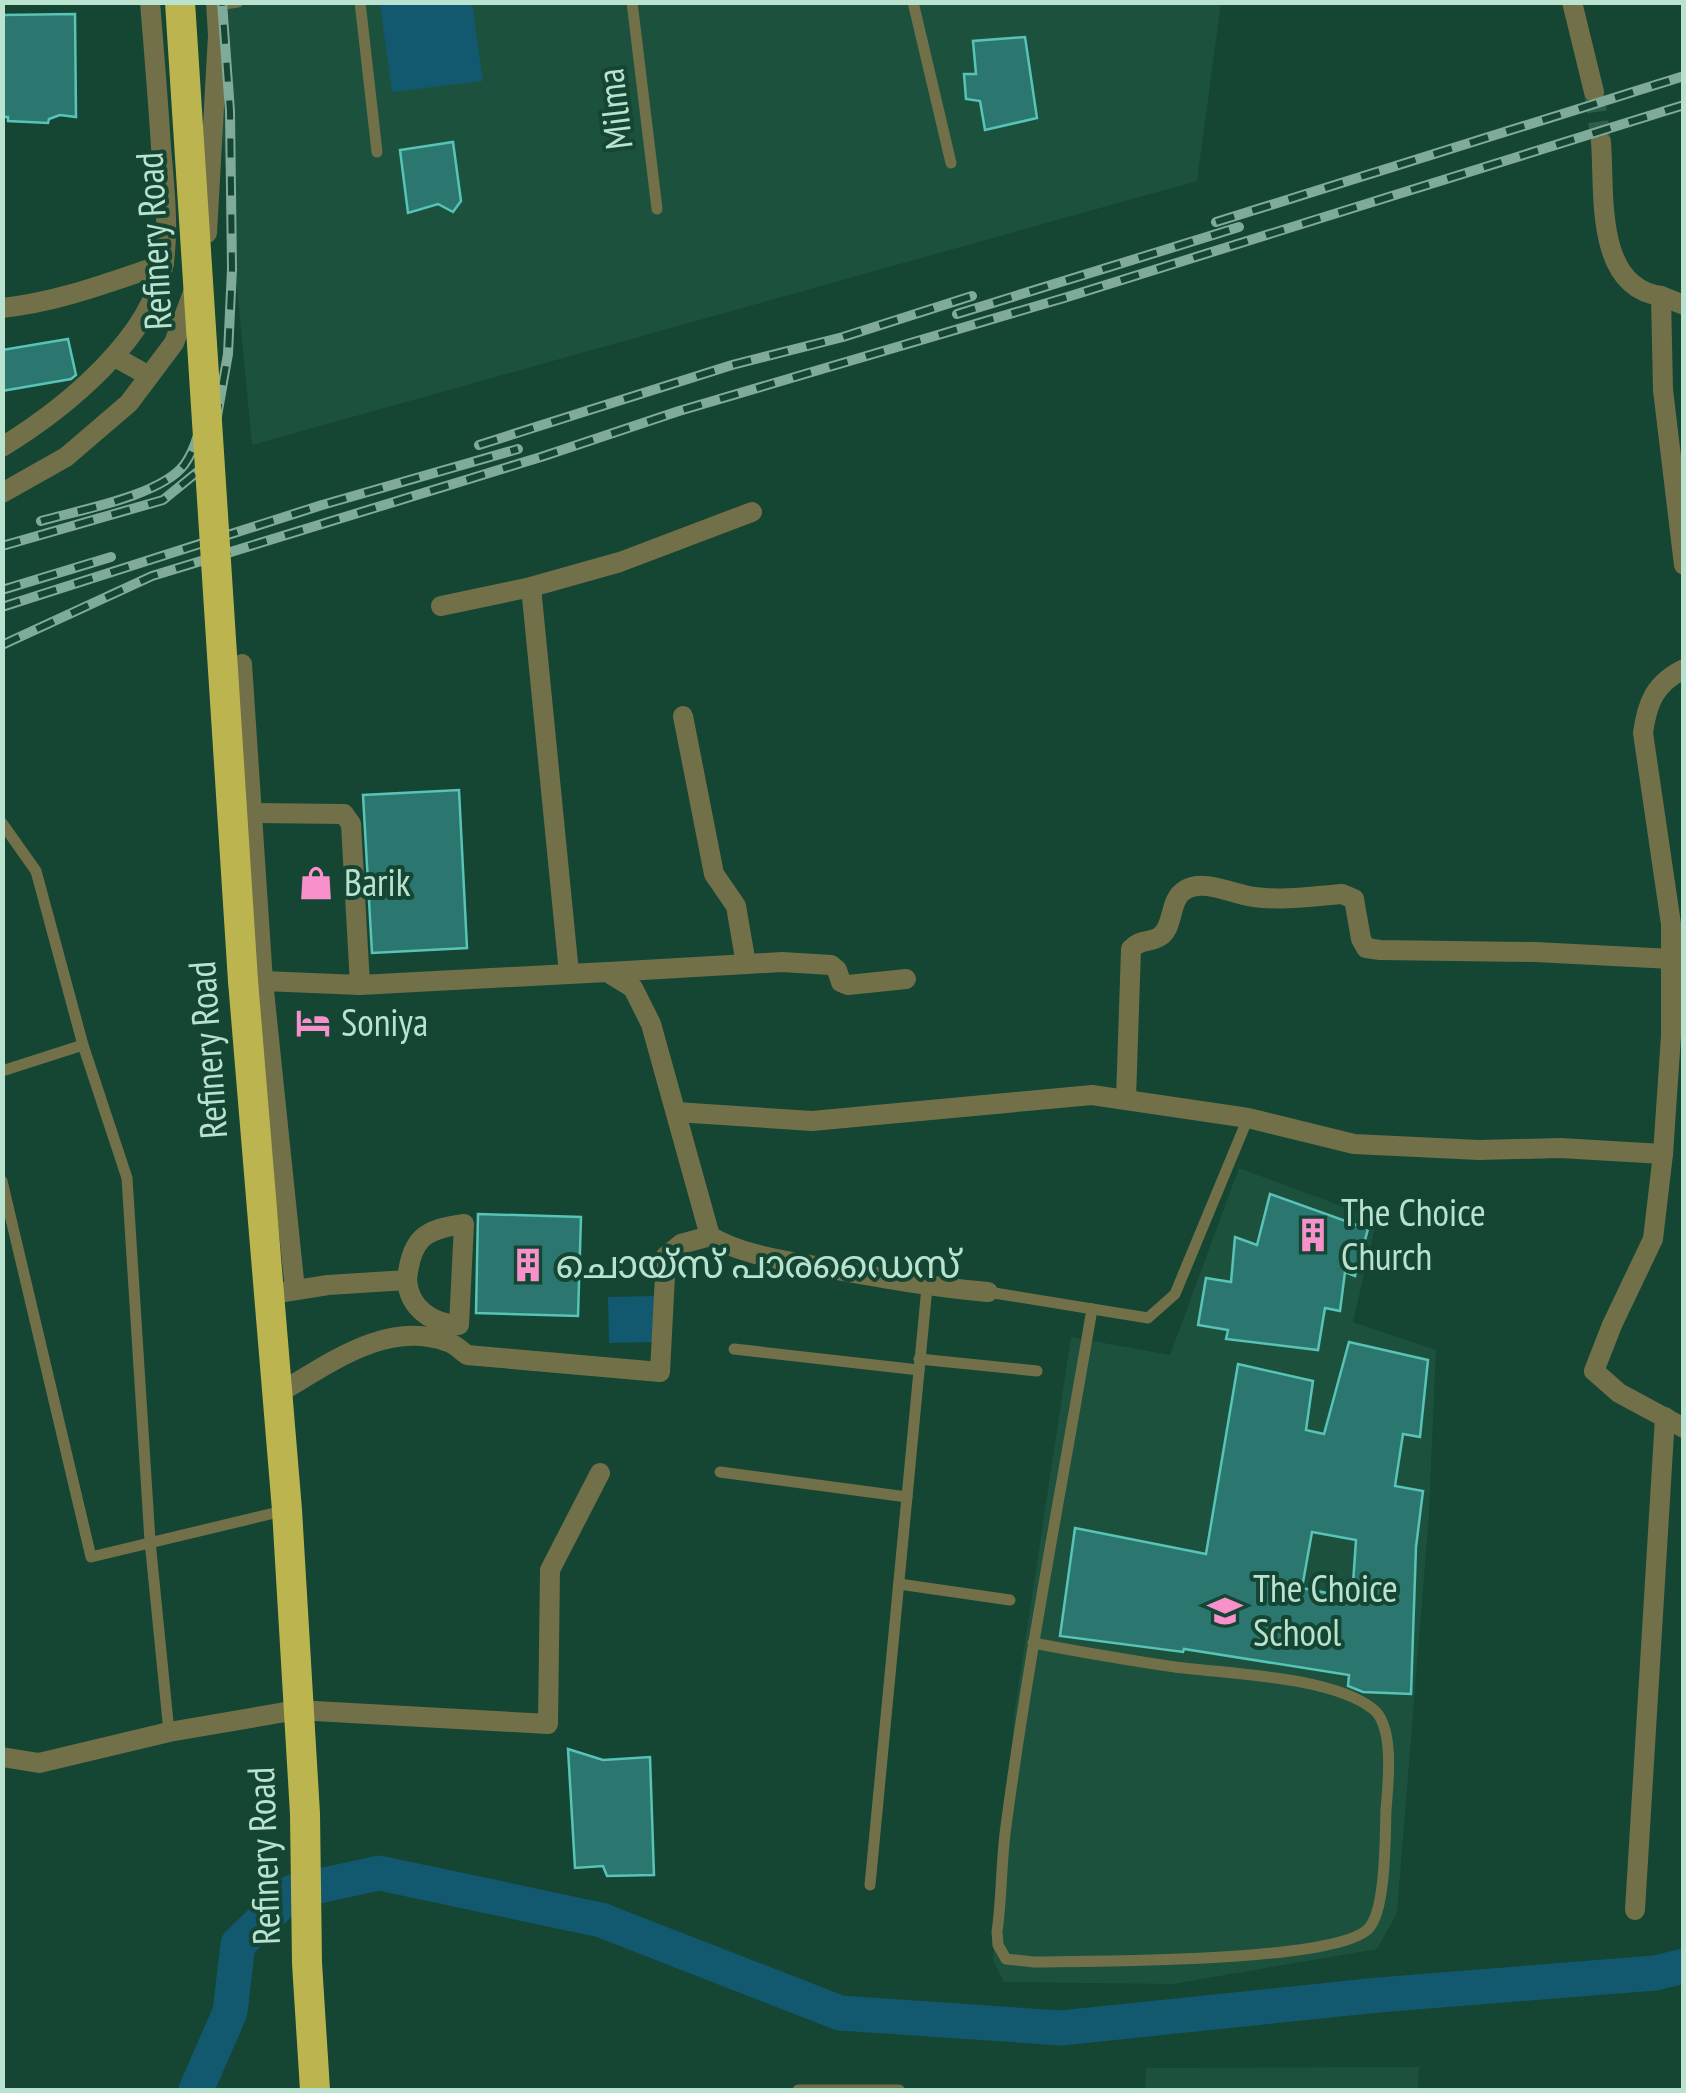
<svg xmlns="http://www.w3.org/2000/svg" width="1686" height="2093" font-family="'PT Sans Narrow','Noto Sans Malayalam',sans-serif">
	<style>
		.built { fill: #1c513e }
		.water { fill: #12586f }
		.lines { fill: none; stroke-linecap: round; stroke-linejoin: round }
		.river { stroke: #12586f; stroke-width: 35 }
		.building { fill: #2b776f; stroke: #58c3b7; stroke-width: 2.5; fill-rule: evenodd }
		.street-tunnel { stroke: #2e5d4a; stroke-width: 20; stroke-dasharray: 20 10; stroke-linecap: butt }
		.lane { stroke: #727049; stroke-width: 11 }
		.street { stroke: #727049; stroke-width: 20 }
		.highway { stroke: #bcb54f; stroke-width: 30 }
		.rail-casing { stroke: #80ab99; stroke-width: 10 }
		.rail { stroke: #154533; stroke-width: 6; stroke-dasharray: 19; stroke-linecap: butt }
		.highway-bridge { stroke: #bcb54f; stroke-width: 30 }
		.labels { text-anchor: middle; stroke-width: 8; stroke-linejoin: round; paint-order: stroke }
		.street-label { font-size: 38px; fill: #b9e2cf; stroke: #154533 }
		.poi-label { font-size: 38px; fill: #b9e2cf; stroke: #154533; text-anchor: start }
	</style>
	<rect width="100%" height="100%" fill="#154533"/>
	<g class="built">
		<polygon points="210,3 1221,3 1197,181 252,445"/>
		<polygon points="1239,1168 1377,1219 1353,1322 1436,1350 1429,1514 1397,1913 1377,1949 1173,1984 1004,1982 993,1960 1015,1709 1071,1337 1170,1355"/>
		<polygon points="1419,2067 1418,2090 1145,2090 1146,2068"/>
	</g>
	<g class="water">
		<polygon points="390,3 472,3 483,81 392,92 380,4"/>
		<polygon points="654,1296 655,1342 609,1343 608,1297"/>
	</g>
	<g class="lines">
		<polyline class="river" points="196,2090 230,2012 238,1944 292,1892 379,1873 601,1920 840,2013 1061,2028 1378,1995 1655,1973 1684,1966"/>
	</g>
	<g class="building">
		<polygon points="75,14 76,117 60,115 49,119 48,123 8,121 8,117 2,117 2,15"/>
		<polygon points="1025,37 1037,118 985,130 980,101 966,99 964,74 976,74 973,41"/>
		<polygon points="453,142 461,201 453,212 438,204 408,213 400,150"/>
		<polygon points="68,339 76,375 71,379 2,391 2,350"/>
		<polygon points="459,790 467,948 372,953 363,795"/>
		<polygon points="1270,1194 1368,1229 1355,1276 1345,1272 1340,1311 1325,1308 1318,1350 1226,1339 1228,1330 1198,1325 1206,1278 1231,1282 1235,1237 1257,1245"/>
		<polygon points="478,1214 581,1217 578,1316 476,1313"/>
		<path d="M1349,1342L1428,1360L1420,1437L1403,1434L1395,1486L1423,1491L1416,1547L1411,1694L1363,1692L1348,1686L1349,1675L1184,1649L1183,1652L1060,1636L1075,1528L1206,1554L1238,1364L1313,1381L1306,1430L1324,1434ZM1312,1532L1356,1540L1352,1598L1302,1588Z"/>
		<polygon points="568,1749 603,1760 650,1757 654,1875 607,1876 603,1866 575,1868"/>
	</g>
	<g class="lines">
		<polyline class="street-tunnel" points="1594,92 1601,142"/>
		<g class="lane">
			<polyline points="360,2 377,152"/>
			<polyline points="632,2 657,209"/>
			<polyline points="913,2 951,163"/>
			<polyline points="217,5 238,2"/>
			<polyline points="2,823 36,871 83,1045 127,1178 150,1541 169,1732"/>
			<polyline points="2,1071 83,1045"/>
			<polyline points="2,1181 91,1557 287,1510"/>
			<polyline points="988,1292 1148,1318 1175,1294 1248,1118"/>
			<polyline points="734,1349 919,1370"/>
			<polyline points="919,1359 1037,1371"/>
			<polyline points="720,1472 907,1497"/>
			<polyline points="899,1584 1010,1600"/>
			<path d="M1033,1643C1081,1652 1127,1660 1175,1667C1228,1674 1331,1676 1373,1709C1395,1726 1388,1785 1386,1810C1385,1838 1386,1909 1369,1928C1338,1963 1089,1961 1034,1962L1006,1959L998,1945L997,1932C1002,1897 1001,1861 1006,1826C1029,1653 1063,1481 1092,1309"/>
			<polyline points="870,1885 927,1287"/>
			<polyline points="798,2090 899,2090"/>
		</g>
		<g class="street">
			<polyline points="1572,2 1594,92"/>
			<path d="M1601,142C1605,192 1594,287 1661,296L1663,390L1684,565"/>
			<polyline points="207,233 218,35 216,2"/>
			<polyline points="1661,296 1684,305"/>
			<path d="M2,308C59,302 110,282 164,264"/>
			<polyline points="115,357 149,376"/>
			<path d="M2,447C64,409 153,338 164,262C169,225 164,184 161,147C158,99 154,51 150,2"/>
			<polyline points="2,493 66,457 129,403 174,343 194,290"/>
			<polyline points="441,606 531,587"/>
			<polyline points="242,664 263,981 295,1290"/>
			<polyline points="683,716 714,874 736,906 746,964"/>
			<polyline points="252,813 344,814 351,824 360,985"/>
			<polyline points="609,972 782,962 831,965 837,970 841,982 848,985 906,979"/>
			<polyline points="569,973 531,587 620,562 752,512"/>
			<path d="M263,981L360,985L607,972L633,988L651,1024L710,1236C742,1255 783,1260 820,1267C876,1277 931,1287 988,1292"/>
			<path d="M1126,1099L1131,949C1140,939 1149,943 1159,937C1175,928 1168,900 1185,890C1204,878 1234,895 1254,897C1282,901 1314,896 1342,894L1354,899L1361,939L1366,948L1380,950L1535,952L1672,959"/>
			<path d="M676,1112L812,1121L1092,1095L1248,1118L1354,1144L1479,1150L1560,1148L1663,1154L1671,1036V924L1643,733C1647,703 1655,683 1684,669"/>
			<polyline points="1663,1154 1653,1239 1612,1325 1594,1371 1619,1393 1684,1428"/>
			<path d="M284,1292L328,1285L407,1280C411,1239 424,1229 464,1224L459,1325C432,1324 409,1308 407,1280"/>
			<path d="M277,1394C328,1365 386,1319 448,1342C455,1344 461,1351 467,1355L660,1372L666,1256L681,1244L710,1236"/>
			<polyline points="2,1757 39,1763 169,1732 297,1710 548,1724 550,1570 600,1473"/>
			<polyline points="1635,1910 1665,1417"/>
		</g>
		<polyline class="highway" points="243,981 287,1510 305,1814 307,1963 315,2090"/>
		<g class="rail-casing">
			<g id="rail">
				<polyline points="1216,222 1684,76"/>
				<polyline points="957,314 1239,227"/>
				<polyline points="479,445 732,365 843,337 972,296"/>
				<path d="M41,521C79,510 160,496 184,465C195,450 199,432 204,415"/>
				<polyline points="2,546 163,500 201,469 211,450 228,354 232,269 230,111 222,2"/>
				<polyline points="2,590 111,557"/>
				<polyline points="2,607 322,505 518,449"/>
				<polyline points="2,645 152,576 541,457 679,411 1064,298 1684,105"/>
			</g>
		</g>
		<use href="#rail" class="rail"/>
		<polyline class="highway-bridge" points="180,2 243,981"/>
	</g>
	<defs>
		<g id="shop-bare" transform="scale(2.7)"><path d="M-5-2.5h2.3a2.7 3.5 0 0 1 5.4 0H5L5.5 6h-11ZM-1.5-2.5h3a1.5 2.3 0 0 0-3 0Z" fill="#f890cb" stroke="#154533" stroke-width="2.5" paint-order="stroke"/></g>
		<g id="hotel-bare" transform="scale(2.7)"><path d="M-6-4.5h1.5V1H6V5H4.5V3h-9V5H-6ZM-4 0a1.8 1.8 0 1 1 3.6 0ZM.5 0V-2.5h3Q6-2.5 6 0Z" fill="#f890cb" stroke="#154533" stroke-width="2.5" paint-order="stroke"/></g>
		<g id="building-bare" transform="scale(2.7)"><path d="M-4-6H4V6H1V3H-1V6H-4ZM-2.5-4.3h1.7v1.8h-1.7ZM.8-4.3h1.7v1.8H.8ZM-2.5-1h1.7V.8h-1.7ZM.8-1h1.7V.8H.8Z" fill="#f890cb" stroke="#154533" stroke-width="2.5" paint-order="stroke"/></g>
		<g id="school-bare" transform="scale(2.7)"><path d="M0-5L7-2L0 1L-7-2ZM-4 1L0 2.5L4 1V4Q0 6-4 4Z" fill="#f890cb" stroke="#154533" stroke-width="2.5" paint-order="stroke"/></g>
	</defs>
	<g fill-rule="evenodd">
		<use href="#shop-bare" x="316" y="883"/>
		<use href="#hotel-bare" x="313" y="1023"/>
		<use href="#building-bare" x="1313" y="1235"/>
		<use href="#building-bare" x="528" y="1265"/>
		<use href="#school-bare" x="1225" y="1611"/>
	</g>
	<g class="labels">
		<g class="street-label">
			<text transform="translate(615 109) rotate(-97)" y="13">Milma</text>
			<text transform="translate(154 241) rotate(-93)" y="13">Refinery Road</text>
			<text transform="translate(208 1050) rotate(-94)" y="13">Refinery Road</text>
			<text transform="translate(264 1856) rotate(-92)" y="13">Refinery Road</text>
		</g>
		<g class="poi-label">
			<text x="344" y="896">Barik</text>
			<text x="341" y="1036">Soniya</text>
			<text x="1341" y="1226">The Choice<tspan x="1341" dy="44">Church</tspan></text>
			<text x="556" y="1278">ചൊയ്സ് പാരഡൈസ്</text>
			<text x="1253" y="1602">The Choice<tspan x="1253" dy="44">School</tspan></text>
		</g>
	</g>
	<rect width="1686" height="2093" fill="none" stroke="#b9e2cf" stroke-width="10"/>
</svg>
